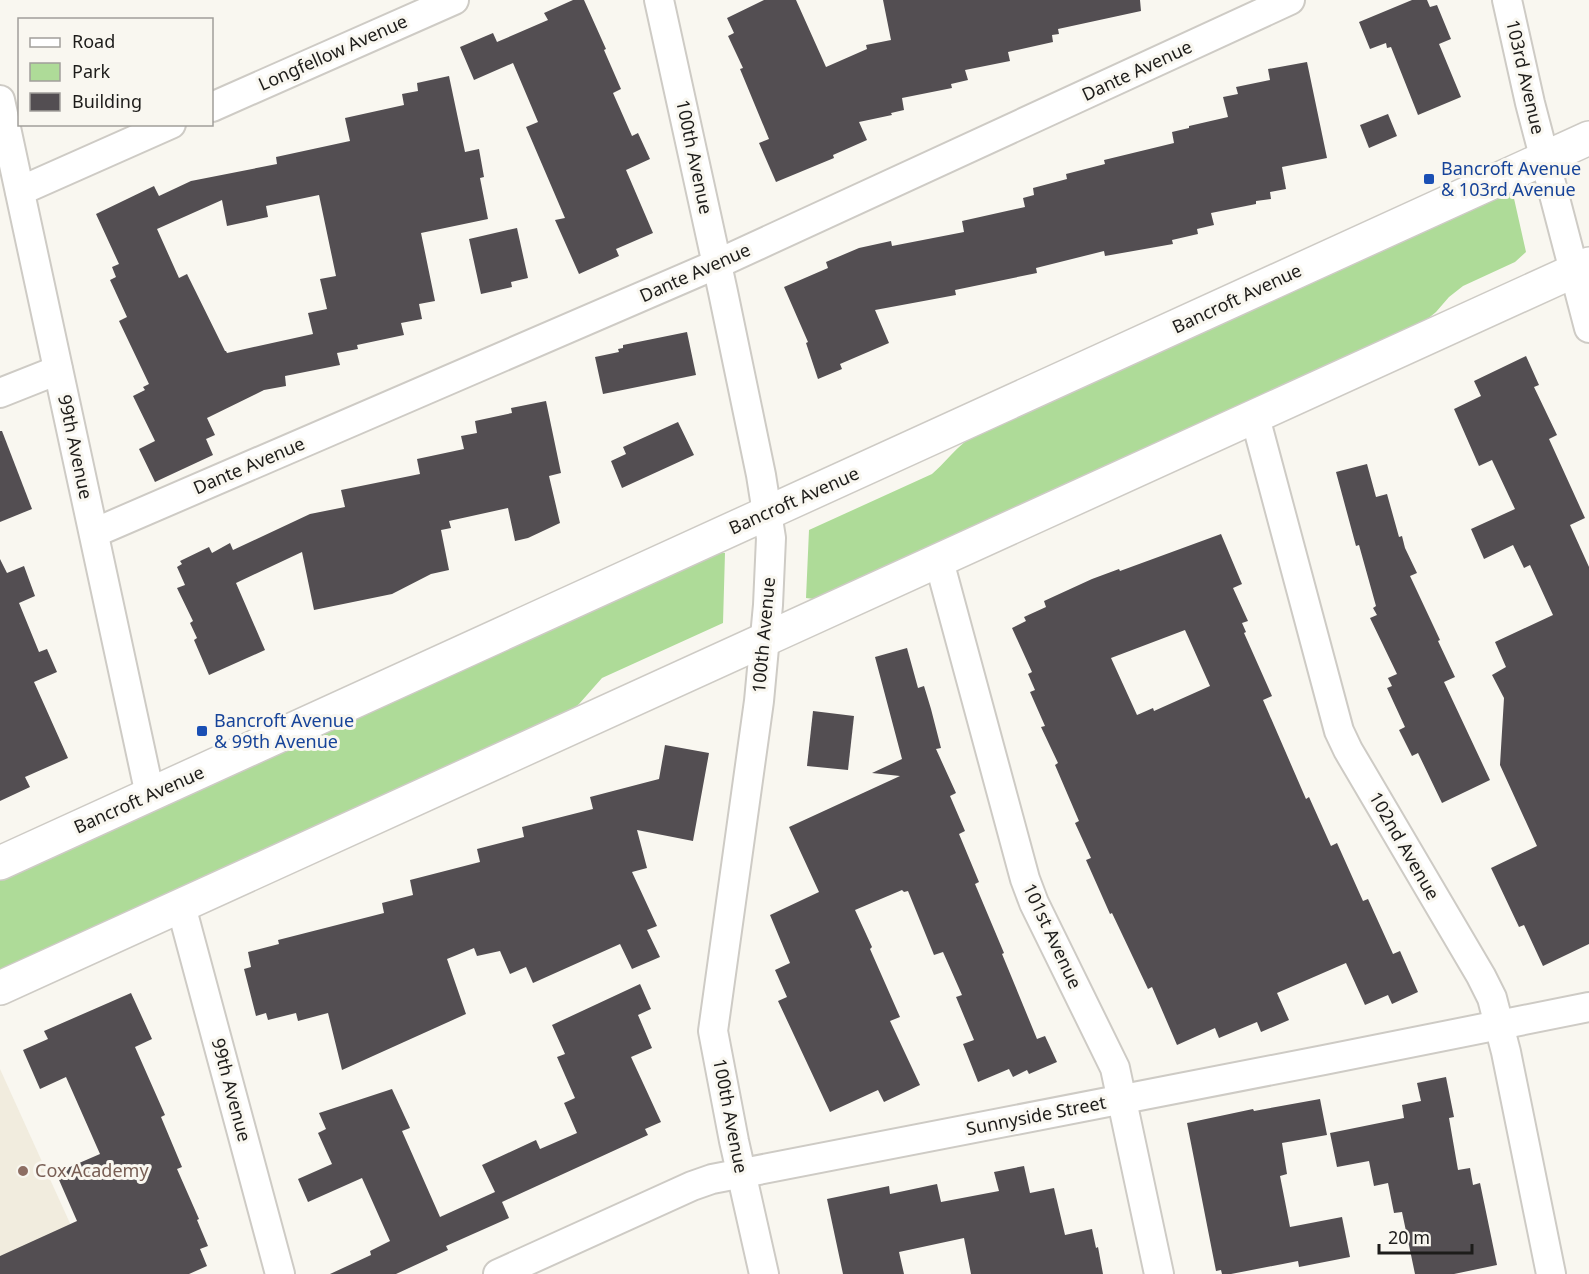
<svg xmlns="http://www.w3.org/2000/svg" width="1589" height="1274" font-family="'Noto Sans',sans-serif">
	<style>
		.built { fill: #f1ecde }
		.green { fill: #aedb98 }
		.building { fill: #534e52; fill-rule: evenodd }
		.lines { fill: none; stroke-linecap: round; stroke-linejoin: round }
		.street-casing { stroke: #cecbc5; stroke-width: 32 }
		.secondary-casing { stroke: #cecbc5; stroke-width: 36 }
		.street { stroke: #fff; stroke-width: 28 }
		.secondary { stroke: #fff; stroke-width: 33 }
		.transit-dot { fill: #1a4fb4; stroke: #f9f7f0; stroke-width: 2 }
		.education-dot { fill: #8d6e63; stroke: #f9f7f0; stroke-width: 2 }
		.labels { text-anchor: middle; stroke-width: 6; stroke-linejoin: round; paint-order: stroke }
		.street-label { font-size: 18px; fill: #1d1c1a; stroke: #f9f7f0 }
		.transit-label { font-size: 18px; fill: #164399; stroke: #f9f7f0; text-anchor: start }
		.education-label { font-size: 18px; fill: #785e54; stroke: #f9f7f0; text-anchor: start }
	</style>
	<rect width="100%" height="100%" fill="#f9f7f0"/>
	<polygon class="built" points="0,1069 93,1274 0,1274"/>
	<g class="green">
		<path d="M1508,194H1513L1526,252L1515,262L1463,286L1449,297L1436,312L1419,326L820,598L814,599L806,598L809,530L932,474C944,464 953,451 966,441Z"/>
		<polygon points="717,553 725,553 723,623 602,678 579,704 569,712 0,971 0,879"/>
	</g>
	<g class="building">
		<polygon points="573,0 584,0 606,49 604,50 621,89 613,93 632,136 638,133 650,159 626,170 653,233 616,249 619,256 579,274 555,220 565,218 526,127 538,122 513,63 474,80 460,47 493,33 497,42 548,20 544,13"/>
		<polygon points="764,0 796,0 826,67 867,49 866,45 891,40 883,0 1140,0 1141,11 1058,29 1059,34 1052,35 1053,42 1008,52 1010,61 965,70 968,80 951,84 952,88 902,98 904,110 891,113 892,115 859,122 867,140 833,155 834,158 776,182 759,143 769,139 740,69 743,68 728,36 734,33 727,18"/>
		<polygon points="1412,0 1427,0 1430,7 1437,5 1451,39 1439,44 1461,97 1418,115 1391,47 1387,48 1386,43 1370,49 1359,22"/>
		<polygon points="1307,62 1327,158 1282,167 1286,189 1270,192 1271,199 1256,201 1256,204 1211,213 1214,225 1197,229 1198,234 1172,240 1173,244 1105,256 1104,251 1036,268 1037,273 955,290 956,295 875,310 889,343 840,364 842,369 818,379 806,343 808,342 784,287 828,268 826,262 859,248 891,241 892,246 964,232 962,221 1025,207 1023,198 1034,195 1033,188 1067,179 1066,174 1105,164 1104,160 1174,143 1172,132 1189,128 1189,126 1228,117 1223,97 1238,94 1236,87 1270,80 1268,69"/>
		<path d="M449,76L465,152L479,149L484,177L480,178L488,219L421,233L435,301L419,304L422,319L401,323L404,335L357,345L358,349L337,353L340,365L285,376L286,386L264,390L207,418L215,435L206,439L213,455L155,482L139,449L155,441L133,396L145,390L143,387L149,384L119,321L127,317L110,280L116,277L112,267L119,264L96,214L154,186L159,196L191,181L277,164L276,157L350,141L345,118L404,105L402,94L418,91L417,83ZM319,195L336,276L320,279L327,309L308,313L313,334L227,353L226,351H225L187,274L179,278L157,229L222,200L227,226L268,217L266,206Z"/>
		<polygon points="1388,114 1397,136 1369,148 1360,125"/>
		<polygon points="517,228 528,278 511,282 512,287 481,294 469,239"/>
		<polygon points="687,332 696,375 603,394 595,357 619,352 618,349 623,348 623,345"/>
		<polygon points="1526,356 1539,385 1534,387 1557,435 1549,439 1585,518 1570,525 1589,567 1589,944 1543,966 1524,925 1519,927 1491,868 1537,846 1500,765 1504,698 1492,675 1506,667 1495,642 1553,615 1530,565 1524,568 1513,545 1484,559 1471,529 1515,509 1492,460 1479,466 1454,409 1481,396 1474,381"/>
		<polygon points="546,401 561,473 549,476 560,523 528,538 515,541 508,508 449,521 451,528 441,530 449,570 431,574 392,594 314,610 302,552 236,583 265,650 209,675 194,640 197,638 190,623 193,621 177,588 185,585 177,567 182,564 180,561 209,547 212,553 230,543 233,550 310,514 345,507 341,490 420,474 417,459 464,449 461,436 477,433 475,421 512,413 511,408"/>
		<polygon points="678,422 694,455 622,488 611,461 626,454 623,447"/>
		<polygon points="0,431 2,431 32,509 0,522"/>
		<polygon points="1367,464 1376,497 1387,494 1399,537 1402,536 1405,548 1417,573 1410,576 1440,640 1438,641 1455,677 1444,682 1490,780 1442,803 1418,753 1412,756 1399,730 1405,727 1387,688 1392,686 1388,678 1397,674 1370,618 1377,615 1373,608 1376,606 1359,545 1356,546 1336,472"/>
		<path d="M1221,534L1242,584L1233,588L1248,621L1242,623L1246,632L1244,633L1272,696L1263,700L1306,799L1309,797L1331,846L1337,843L1363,901L1368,899L1393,954L1400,951L1418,992L1392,1004L1388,995L1365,1005L1346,963L1277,993L1289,1020L1261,1032L1257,1022L1219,1038L1215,1028L1177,1045L1152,987L1148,989L1112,913L1110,914L1086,860L1091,858L1075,823L1079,821L1055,765L1058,763L1041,727L1045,726L1030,692L1035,690L1028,674L1032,672L1012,628L1026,621L1024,617L1046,607L1044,601L1092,579L1119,569L1120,571ZM1185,630L1210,686L1154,711L1153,708L1137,715L1111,658Z"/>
		<polygon points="0,559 7,573 24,566 35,596 19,603 39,652 47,649 57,672 34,682 68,758 25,777 30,787 0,801"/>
		<polygon points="907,648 918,688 924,686 931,709 941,748 936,749 956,793 950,796 965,831 959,834 979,882 975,884 1004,953 1002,954 1037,1039 1045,1036 1057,1062 1029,1074 1027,1070 1013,1077 1009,1069 978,1082 963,1044 974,1040 956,997 962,995 943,952 934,955 908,891 904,892 902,890 855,910 872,947 870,949 900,1017 890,1021 920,1085 884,1102 878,1090 830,1112 778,1001 787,997 775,970 790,963 770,915 819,892 789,827 900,776 872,773 902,759 875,657"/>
		<polygon points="813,711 854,716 848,770 807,766"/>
		<polygon points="665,745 709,753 693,841 637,830 647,868 632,872 657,926 647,930 660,957 632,969 620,944 533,983 526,967 510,974 500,951 477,956 474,948 447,959 466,1014 342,1070 328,1013 298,1021 296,1013 268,1020 266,1013 256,1016 244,969 251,967 248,952 279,944 278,940 384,913 382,903 413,895 410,880 480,862 477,849 524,837 522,827 593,809 590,797 659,779"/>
		<polygon points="640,984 651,1009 638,1015 652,1048 631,1057 661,1122 645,1129 648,1135 502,1202 509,1218 446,1246 448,1250 396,1274 330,1274 371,1255 370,1251 390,1241 362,1178 308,1202 298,1179 332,1164 318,1133 326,1129 319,1113 392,1089 410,1128 402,1131 440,1217 495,1192 482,1165 536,1140 540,1149 577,1133 564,1103 575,1098 557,1057 565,1054 552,1025"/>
		<polygon points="131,993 152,1039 135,1047 165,1115 161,1117 182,1167 177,1169 199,1219 197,1220 208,1246 200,1249 207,1266 189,1274 0,1274 0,1256 77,1221 56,1173 100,1154 66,1077 40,1089 23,1050 48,1039 44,1031"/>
		<polygon points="1446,1077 1454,1117 1449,1118 1458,1170 1470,1168 1473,1185 1480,1183 1497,1265 1454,1274 1415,1274 1402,1212 1394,1213 1388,1183 1374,1186 1369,1161 1337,1167 1330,1133 1404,1118 1402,1105 1421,1101 1417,1083"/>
		<polygon points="1320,1099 1327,1135 1282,1143 1287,1174 1280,1176 1290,1227 1342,1217 1350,1257 1299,1267 1298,1261 1231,1274 1222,1274 1221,1270 1216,1271 1187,1123 1253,1109 1254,1111"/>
		<polygon points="1024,1166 1030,1193 1054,1188 1065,1235 1092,1229 1096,1248 1098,1247 1103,1274 971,1274 964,1238 899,1252 904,1274 843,1274 827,1199 889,1186 890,1194 937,1184 941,1202 999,1191 994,1172"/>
	</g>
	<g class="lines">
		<g class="street-casing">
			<g id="street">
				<polyline points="659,0 723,292 761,475 771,538 768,605 759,701 713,1031 734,1141 764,1274"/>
				<polyline points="1507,0 1530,103 1589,328"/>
				<polyline points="0,100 150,795"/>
				<polyline points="212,107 454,0"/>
				<polyline points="20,191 171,124"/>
				<polyline points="0,393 58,370"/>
				<polyline points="1255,417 1339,731 1348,750 1481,976 1492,998 1506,1052 1551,1274"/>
				<polyline points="94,533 717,264 1290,0"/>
				<polyline points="939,561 1025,879 1034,903 1115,1068 1159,1274"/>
				<polyline points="181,906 280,1274"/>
				<polyline points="498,1274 692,1186 712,1179 1324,1060 1589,1007"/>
			</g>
		</g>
		<g class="secondary-casing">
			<g id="secondary">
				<polyline points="0,863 1589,138"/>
				<polyline points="0,988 1589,264"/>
			</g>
		</g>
		<use href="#street" class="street"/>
		<use href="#secondary" class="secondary"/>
	</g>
	<g class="transit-dot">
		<rect x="1423" y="173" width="12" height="12" rx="3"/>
		<rect x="196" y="725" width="12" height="12" rx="3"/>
	</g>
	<circle class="education-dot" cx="23" cy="1171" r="6"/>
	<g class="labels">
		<g class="street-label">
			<text transform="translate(333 53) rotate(-24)" y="6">Longfellow Avenue</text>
			<text transform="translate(1137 71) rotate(-25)" y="6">Dante Avenue</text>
			<text transform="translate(1525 77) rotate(77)" y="6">103rd Avenue</text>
			<text transform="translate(694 157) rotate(78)" y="6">100th Avenue</text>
			<text transform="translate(695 273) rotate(-24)" y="6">Dante Avenue</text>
			<text transform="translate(1237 299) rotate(-25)" y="6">Bancroft Avenue</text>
			<text transform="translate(75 447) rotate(78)" y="6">99th Avenue</text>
			<text transform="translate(249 466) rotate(-23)" y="6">Dante Avenue</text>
			<text transform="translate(794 501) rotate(-24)" y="6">Bancroft Avenue</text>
			<text transform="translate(764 635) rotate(-85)" y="6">100th Avenue</text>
			<text transform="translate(139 800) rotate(-24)" y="6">Bancroft Avenue</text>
			<text transform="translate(1404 846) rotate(60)" y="6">102nd Avenue</text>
			<text transform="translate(1052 936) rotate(65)" y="6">101st Avenue</text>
			<text transform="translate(231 1090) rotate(75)" y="6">99th Avenue</text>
			<text transform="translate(730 1116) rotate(79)" y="6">100th Avenue</text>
			<text transform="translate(1036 1116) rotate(-11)" y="6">Sunnyside Street</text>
		</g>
		<g class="transit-label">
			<text x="1441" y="175">Bancroft Avenue<tspan x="1441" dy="21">&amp; 103rd Avenue</tspan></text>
			<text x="214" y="727">Bancroft Avenue<tspan x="214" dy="21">&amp; 99th Avenue</tspan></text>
		</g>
		<g class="education-label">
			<text x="35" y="1177">Cox Academy</text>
		</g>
	</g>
	<rect x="18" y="18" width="195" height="108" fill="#f9f7f0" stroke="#a19f9a" stroke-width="1.5"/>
	<rect x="30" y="38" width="30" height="9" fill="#ffffff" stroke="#a19f9a" stroke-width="1.5"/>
	<text x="72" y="48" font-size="18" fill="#1d1c1a">Road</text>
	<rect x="30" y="63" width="30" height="18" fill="#aedb98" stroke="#a19f9a" stroke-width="1.5"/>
	<text x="72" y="78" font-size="18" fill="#1d1c1a">Park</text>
	<rect x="30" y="93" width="30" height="18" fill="#534e52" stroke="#a19f9a" stroke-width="1.5"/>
	<text x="72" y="108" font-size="18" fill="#1d1c1a">Building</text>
	<path d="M1379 1244v9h93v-9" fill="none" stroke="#1d1c1a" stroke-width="3"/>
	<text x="1388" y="1244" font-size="18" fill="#1d1c1a" stroke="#f9f7f0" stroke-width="4.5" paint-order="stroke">20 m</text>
</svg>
